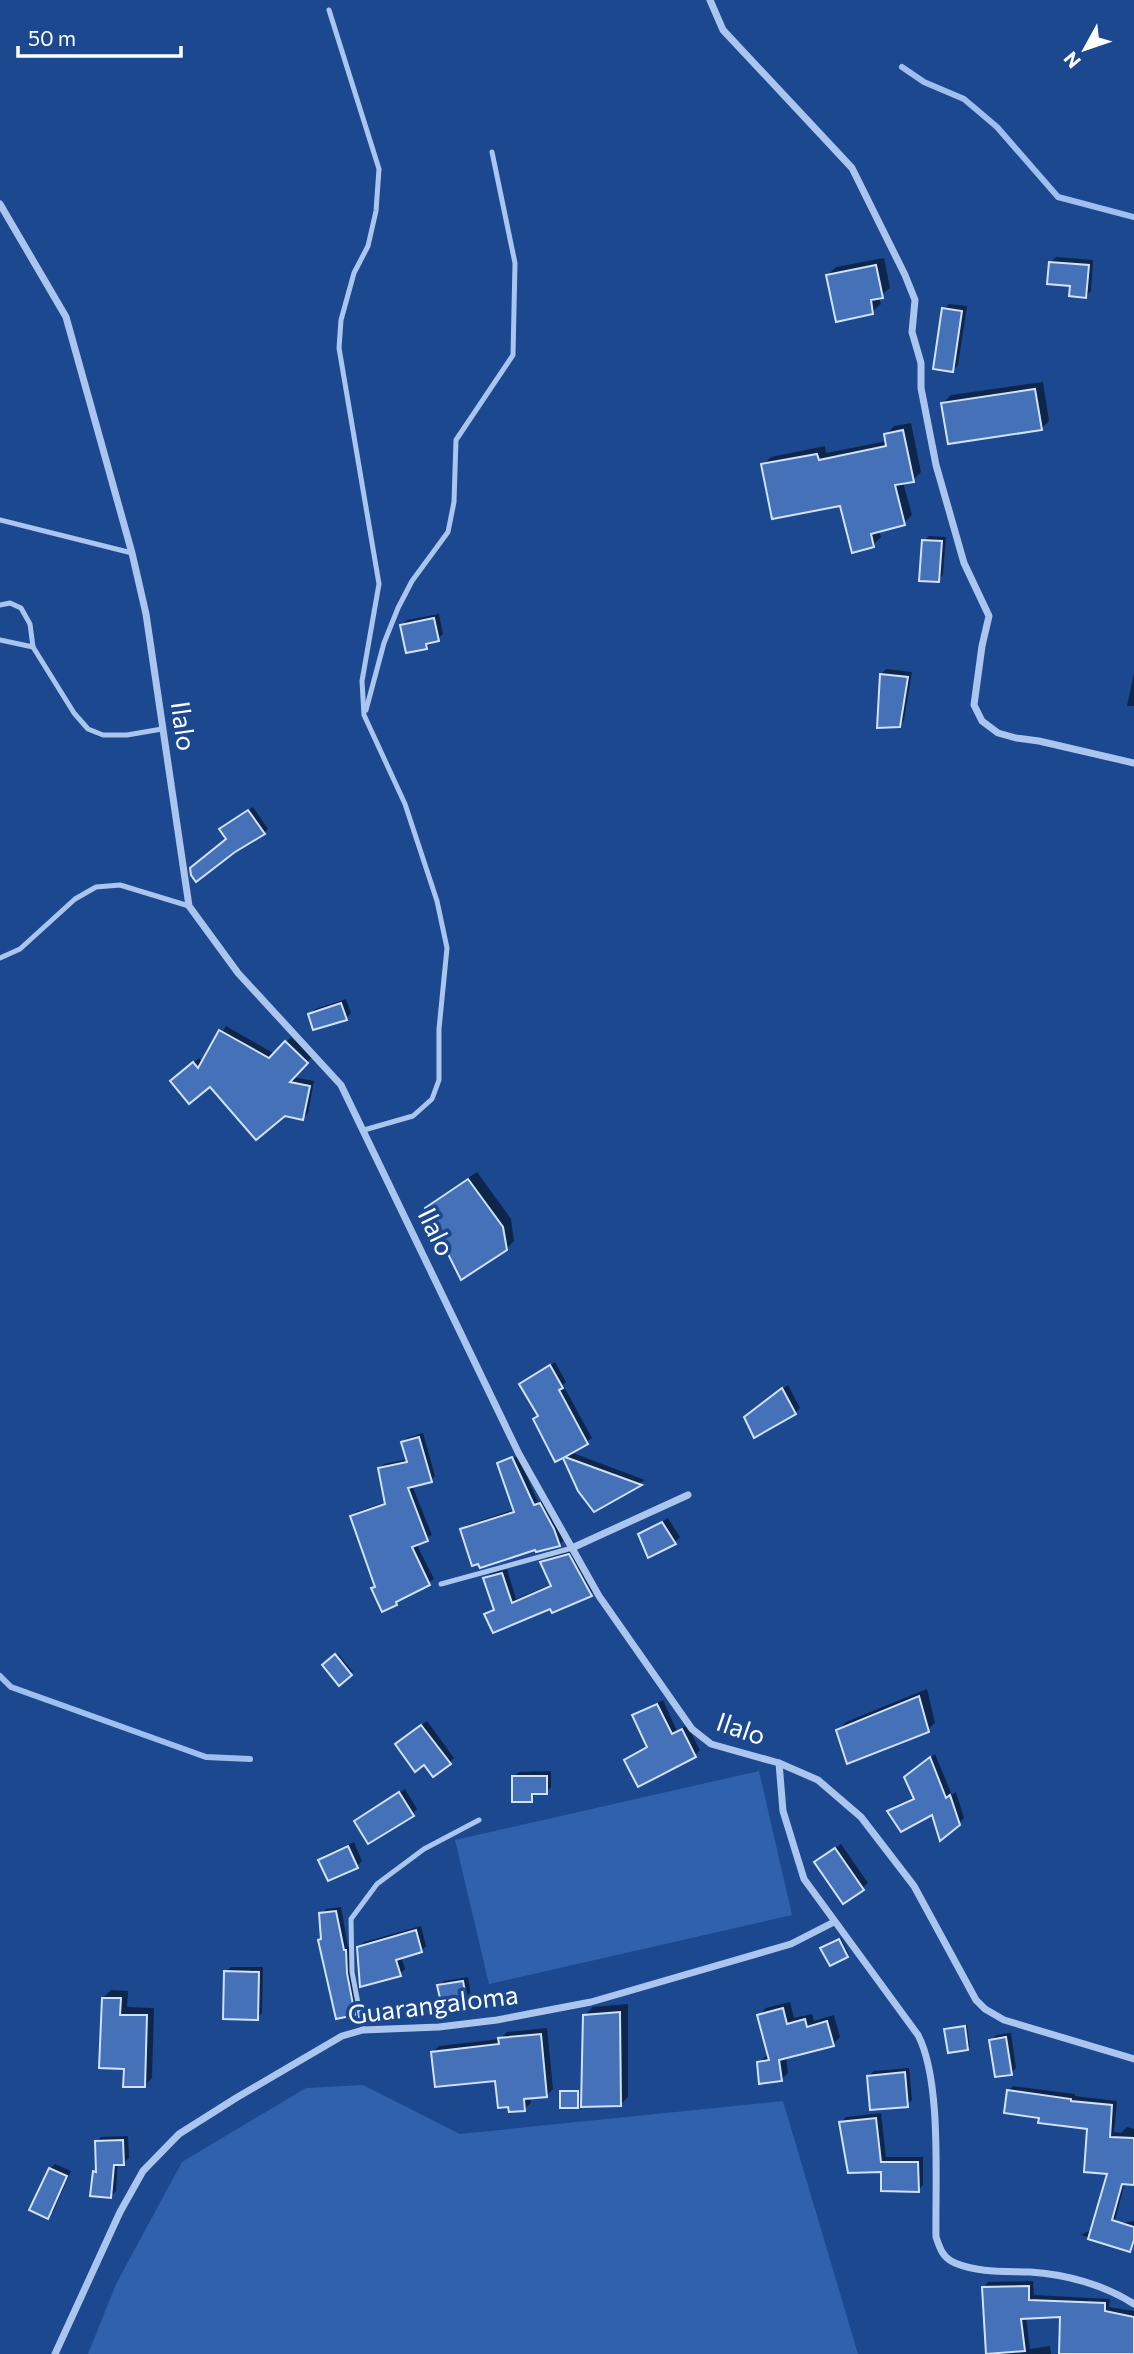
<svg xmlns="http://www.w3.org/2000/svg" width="1134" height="2354" font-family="Commissioner,sans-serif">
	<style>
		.green { fill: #2f61ad }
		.shadow { fill: #0007 }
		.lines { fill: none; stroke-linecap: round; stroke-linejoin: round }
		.stream { stroke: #9ebfef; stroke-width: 6 }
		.building { fill: #4471b7; stroke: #d0e1fa; stroke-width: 2 }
		.lane { stroke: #aac5ee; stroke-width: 5 }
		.street { stroke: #aac5ee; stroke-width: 7 }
		.labels { text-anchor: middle; stroke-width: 7; stroke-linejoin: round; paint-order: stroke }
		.street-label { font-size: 26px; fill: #fff; stroke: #1c488f }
	</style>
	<rect width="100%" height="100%" fill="#1c488f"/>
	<g class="green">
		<polygon points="759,1771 792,1915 489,1984 455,1840"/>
		<polygon points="363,2085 460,2134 783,2101 858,2354 88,2354 116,2284 182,2162 306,2088"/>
	</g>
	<g class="shadow">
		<polygon points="1056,257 1093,260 1091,291 1086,296 1051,262"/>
		<polygon points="884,258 890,288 879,297 881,304 872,312 828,275 836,267"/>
		<polygon points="949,304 967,306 958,365 953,370 944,309"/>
		<polygon points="1043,382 1049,421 1041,429 943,403 951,395"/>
		<polygon points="911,423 921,472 913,480 903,482 912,515 904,523 879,530 881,537 873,545 841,504 763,465 771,457 825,446 826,453 887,441 886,435 894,426"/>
		<polygon points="929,536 946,537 943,575 938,580 924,541"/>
		<polygon points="439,614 443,634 426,648 402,625 407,620"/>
		<polygon points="886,669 912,672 904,720 899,726 881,674"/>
		<polygon points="1134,673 1134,706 1127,706"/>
		<polygon points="253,807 268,829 264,833 228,839 226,825"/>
		<polygon points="346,999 351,1013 346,1018 310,1014 315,1009"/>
		<polygon points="226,1026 275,1054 291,1037 312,1057 293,1077 314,1081 308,1113 303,1118 210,1084 177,1076 199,1058 203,1063"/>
		<polygon points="477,1172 511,1219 514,1241 506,1249 427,1208 435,1200"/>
		<polygon points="555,1362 566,1382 563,1385 592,1438 570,1452 645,1480 595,1509 563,1456 535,1419 539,1415 521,1384"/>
		<polygon points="788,1385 800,1408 795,1413 751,1412"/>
		<polygon points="423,1433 435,1476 431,1480 412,1485 432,1535 416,1543 434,1579 400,1598 396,1604 376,1586 352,1517 356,1512 386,1502 379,1469 384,1464 408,1459 403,1442 407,1438"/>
		<polygon points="518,1456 538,1502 544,1500 564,1540 559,1544 537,1550 462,1529 467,1525 515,1509 499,1463"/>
		<polygon points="668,1518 680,1537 675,1542 649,1556 641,1535"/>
		<polygon points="574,1551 596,1590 591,1594 551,1607 486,1614 495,1608 485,1578 490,1574 507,1569 516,1599 552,1584 542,1563 547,1558"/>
		<polygon points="338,1654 353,1672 339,1683 325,1666"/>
		<polygon points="927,1689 935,1723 926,1731 838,1730 846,1722"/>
		<polygon points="663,1700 677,1731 687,1725 700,1750 695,1755 639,1785 626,1760 648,1746 635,1716 640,1711"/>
		<polygon points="427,1721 454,1758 449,1763 403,1740"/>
		<polygon points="935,1754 952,1795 956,1792 964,1818 959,1823 933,1812 889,1811 894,1806 915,1797 911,1772"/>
		<polygon points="551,1771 551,1787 546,1792 536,1792 531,1800 513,1777 519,1772"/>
		<polygon points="405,1789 417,1809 412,1814 361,1817"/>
		<polygon points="354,1842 362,1861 357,1866 320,1860 325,1855"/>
		<polygon points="841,1844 868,1883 862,1888 822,1857"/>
		<polygon points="341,1907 348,1947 351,1946 359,2008 354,2013 323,1937 321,1914 326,1909"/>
		<polygon points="421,1926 426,1946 421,1951 401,1956 405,1969 400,1974 359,1947 364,1942"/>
		<polygon points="841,1938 849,1954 847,1956 824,1947"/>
		<polygon points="231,1967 263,1967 262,2013 257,2018 225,1972"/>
		<polygon points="468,1977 471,1996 466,2001 439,1986 444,1981"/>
		<polygon points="111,1990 128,1991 127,2007 154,2008 152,2078 144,2086 125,2067 103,1998"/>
		<polygon points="790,2002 794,2018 812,2014 814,2021 834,2015 840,2037 833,2044 786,2056 788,2073 781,2080 759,2063 766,2056 770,2055 759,2015 766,2008"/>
		<polygon points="628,2004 628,2097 620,2105 585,2015 593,2007"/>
		<polygon points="967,2025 970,2047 968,2049 946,2029"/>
		<polygon points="547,2028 553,2089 546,2096 530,2097 531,2103 524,2109 497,2079 433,2052 439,2046 500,2039 507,2032"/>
		<polygon points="1011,2033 1016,2068 1011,2073 991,2041 996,2035"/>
		<polygon points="909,2068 912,2100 907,2105 868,2076 874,2071"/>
		<polygon points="1013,2086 1075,2094 1075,2096 1117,2101 1114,2132 1121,2133 1127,2127 1134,2129 1134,2148 1114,2224 1134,2221 1134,2246 1130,2250 1081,2235 1093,2229 1110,2172 1089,2128 1041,2117 1008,2091"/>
		<polygon points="564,2090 579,2090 579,2105 577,2107 562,2092"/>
		<polygon points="881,2113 886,2157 923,2157 923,2185 918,2190 883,2170 841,2122 846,2117"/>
		<polygon points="128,2136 129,2158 123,2163 118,2163 116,2191 111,2196 94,2172 97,2169 96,2142 101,2137"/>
		<polygon points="55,2164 71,2171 53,2212 47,2217 50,2169"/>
		<polygon points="1033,2281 1034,2295 1110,2299 1109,2307 1134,2311 1134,2351 1124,2354 1061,2354 1062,2315 1026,2317 1030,2349 1050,2346 1051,2354 988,2354 983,2288 988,2282"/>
	</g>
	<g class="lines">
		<g class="stream">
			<polyline points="902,67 924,82 964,99 997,127 1058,197 1134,217"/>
			<polyline points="0,1676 11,1687 206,1757 250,1759"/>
		</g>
	</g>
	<g class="building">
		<polygon points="1049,262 1089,265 1086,298 1069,296 1070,286 1047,284"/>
		<polygon points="876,265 883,298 871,300 873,314 836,322 826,275"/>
		<polygon points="942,308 962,311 953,372 933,369"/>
		<polygon points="1035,389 1042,430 948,444 941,403"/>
		<polygon points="903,430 914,482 895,485 905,525 871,534 874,547 852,553 840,506 772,519 761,464 817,454 819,460 886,446 884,434"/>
		<polygon points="922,540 942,541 939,582 919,581"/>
		<polygon points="434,618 439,641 426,644 427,649 406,653 400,625"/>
		<polygon points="880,674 908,677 900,727 877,728"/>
		<polygon points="248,810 265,834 235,852 196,882 191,875 190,868 226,839 219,829"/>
		<polygon points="341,1003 347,1020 313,1030 308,1014"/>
		<polygon points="219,1030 269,1058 285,1041 308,1063 290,1082 310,1086 303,1120 285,1116 256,1140 210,1087 189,1104 170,1081 193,1062 198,1068"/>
		<polygon points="468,1179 503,1227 507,1250 461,1280 425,1208"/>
		<polygon points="550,1365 563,1388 559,1390 588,1444 565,1457 642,1485 594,1512 578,1491 563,1458 555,1462 533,1419 538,1416 519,1384"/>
		<polygon points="782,1388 796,1414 754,1438 744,1417"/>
		<polygon points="419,1437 432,1482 408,1488 428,1541 412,1547 430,1585 396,1602 397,1605 382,1612 371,1588 375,1587 350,1516 385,1504 378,1468 407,1462 401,1442"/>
		<polygon points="512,1457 534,1505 540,1503 554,1529 560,1546 536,1552 535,1550 480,1568 478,1564 472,1566 460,1529 514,1512 497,1463"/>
		<polygon points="662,1522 676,1544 648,1558 638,1534"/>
		<polygon points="569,1554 592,1596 552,1613 550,1609 493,1633 484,1614 494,1610 483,1578 502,1573 512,1603 551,1586 540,1562"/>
		<polygon points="335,1654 352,1675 339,1686 322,1665"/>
		<polygon points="919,1696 929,1732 847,1764 836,1730"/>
		<polygon points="657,1704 672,1734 682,1729 696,1757 638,1787 624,1760 647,1747 632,1715"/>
		<polygon points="421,1725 451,1764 433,1777 424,1765 415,1772 395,1744"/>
		<polygon points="930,1757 946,1798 950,1795 960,1825 940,1841 932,1815 901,1832 887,1811 914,1799 904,1777"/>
		<polygon points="512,1776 547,1776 547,1794 532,1794 532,1802 512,1802"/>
		<polygon points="399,1792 414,1816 368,1844 354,1821"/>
		<polygon points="348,1846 358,1868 328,1881 318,1860"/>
		<polygon points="835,1848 864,1890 843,1904 814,1862"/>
		<polygon points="336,1911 344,1950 346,1950 347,1973 355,2015 336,2019 318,1940 321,1939 319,1913"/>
		<polygon points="416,1930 422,1952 396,1960 401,1976 360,1987 357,1947"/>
		<polygon points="839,1939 848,1957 830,1966 820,1948"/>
		<polygon points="224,1971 259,1972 258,2020 223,2019"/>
		<polygon points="463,1981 467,2002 442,2007 437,1985"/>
		<polygon points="102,1998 121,1998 120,2015 147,2015 145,2087 123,2087 124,2069 99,2068"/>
		<polygon points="783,2008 787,2024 805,2019 807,2027 827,2021 834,2046 779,2060 782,2081 759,2084 757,2062 769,2060 757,2015"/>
		<polygon points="620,2012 621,2106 581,2107 583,2015"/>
		<polygon points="965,2026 968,2050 948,2053 944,2029"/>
		<polygon points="541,2034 547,2097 524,2099 525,2111 509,2112 508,2107 498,2108 495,2081 435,2087 431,2052 499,2044 498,2038"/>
		<polygon points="1006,2037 1012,2075 995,2077 989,2040"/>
		<polygon points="905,2072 908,2107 870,2110 867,2076"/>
		<polygon points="1007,2090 1071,2099 1071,2101 1112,2105 1110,2137 1134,2138 1134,2185 1122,2184 1112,2220 1134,2227 1134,2240 1130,2252 1088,2239 1107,2174 1084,2172 1087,2129 1038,2123 1039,2118 1004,2113"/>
		<rect x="560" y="2091" width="18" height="17"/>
		<polygon points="876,2118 881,2162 918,2162 919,2192 881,2191 881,2172 848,2173 839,2122"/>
		<polygon points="123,2140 124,2165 114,2165 111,2198 90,2196 93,2171 96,2172 95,2141"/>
		<polygon points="49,2168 67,2176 48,2219 29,2210"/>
		<polygon points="1029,2286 1029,2300 1105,2303 1105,2311 1134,2317 1134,2354 1059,2354 1060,2317 1021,2319 1025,2351 986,2354 982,2287"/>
	</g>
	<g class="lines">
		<g class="lane">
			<polyline points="329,10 379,169 376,211 368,246 354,273 341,320 339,348 379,584 362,681 364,715 405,804 437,901 447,948 439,1029 439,1080 432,1099 413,1116 364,1130"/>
			<polyline points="0,520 132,553"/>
			<polyline points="0,605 10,603 21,608 30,624 33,647 74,713 88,729 103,735 127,735 162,729"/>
			<polyline points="0,640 33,647"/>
			<polyline points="366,710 384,643 398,608 412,581 448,532 454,502 456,440 513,355 515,263 492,152"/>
			<polyline points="0,958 20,949 75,899 96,887 120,885 189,906"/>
			<polyline points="441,1584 572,1548"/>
			<polyline points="363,2030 352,1972 351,1919 377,1884 424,1849 479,1820"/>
		</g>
		<g class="street">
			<polyline points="710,0 723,30 852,168 905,275 915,300 912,332 921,363 921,388 936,465 964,563 989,616 982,646 974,705 982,721 998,733 1016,738 1039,741 1134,763"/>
			<polyline points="0,204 66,317 132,553 146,614 189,906 238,973 341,1085 519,1454 599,1596 692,1729 711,1744 779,1763 818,1780 861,1817 914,1886 976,2000 985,2009 1004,2020 1134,2059"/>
			<polyline points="572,1548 688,1495"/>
			<path d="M779,1763L783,1811L804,1879L918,2035C942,2081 935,2183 936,2237C940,2249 943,2258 955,2263C979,2273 1005,2271 1030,2272C1065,2274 1105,2285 1134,2304"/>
			<polyline points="55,2354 120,2212 143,2171 179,2134 236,2098 342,2036 363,2030 439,2027 497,2020 591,2002 791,1944 834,1922"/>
		</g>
	</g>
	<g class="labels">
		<g class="street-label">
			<text transform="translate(183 726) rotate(82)" y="9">Ilalo</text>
			<text transform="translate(436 1232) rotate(64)" y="9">Ilalo</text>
			<text transform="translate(741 1729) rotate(19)" y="9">Ilalo</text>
			<text transform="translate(433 2005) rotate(-7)" y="9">Guarangaloma</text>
		</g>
	</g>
	<g transform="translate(1085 49) rotate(230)" stroke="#1c488f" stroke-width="5" paint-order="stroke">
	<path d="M0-5L12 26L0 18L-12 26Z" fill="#ffffff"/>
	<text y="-10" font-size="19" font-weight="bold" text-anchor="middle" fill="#ffffff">N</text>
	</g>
	<path d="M18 46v10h163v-10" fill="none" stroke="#ffffff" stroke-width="3.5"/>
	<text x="28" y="46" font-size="21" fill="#ffffff" stroke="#1c488f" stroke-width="5" paint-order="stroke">50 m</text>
</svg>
